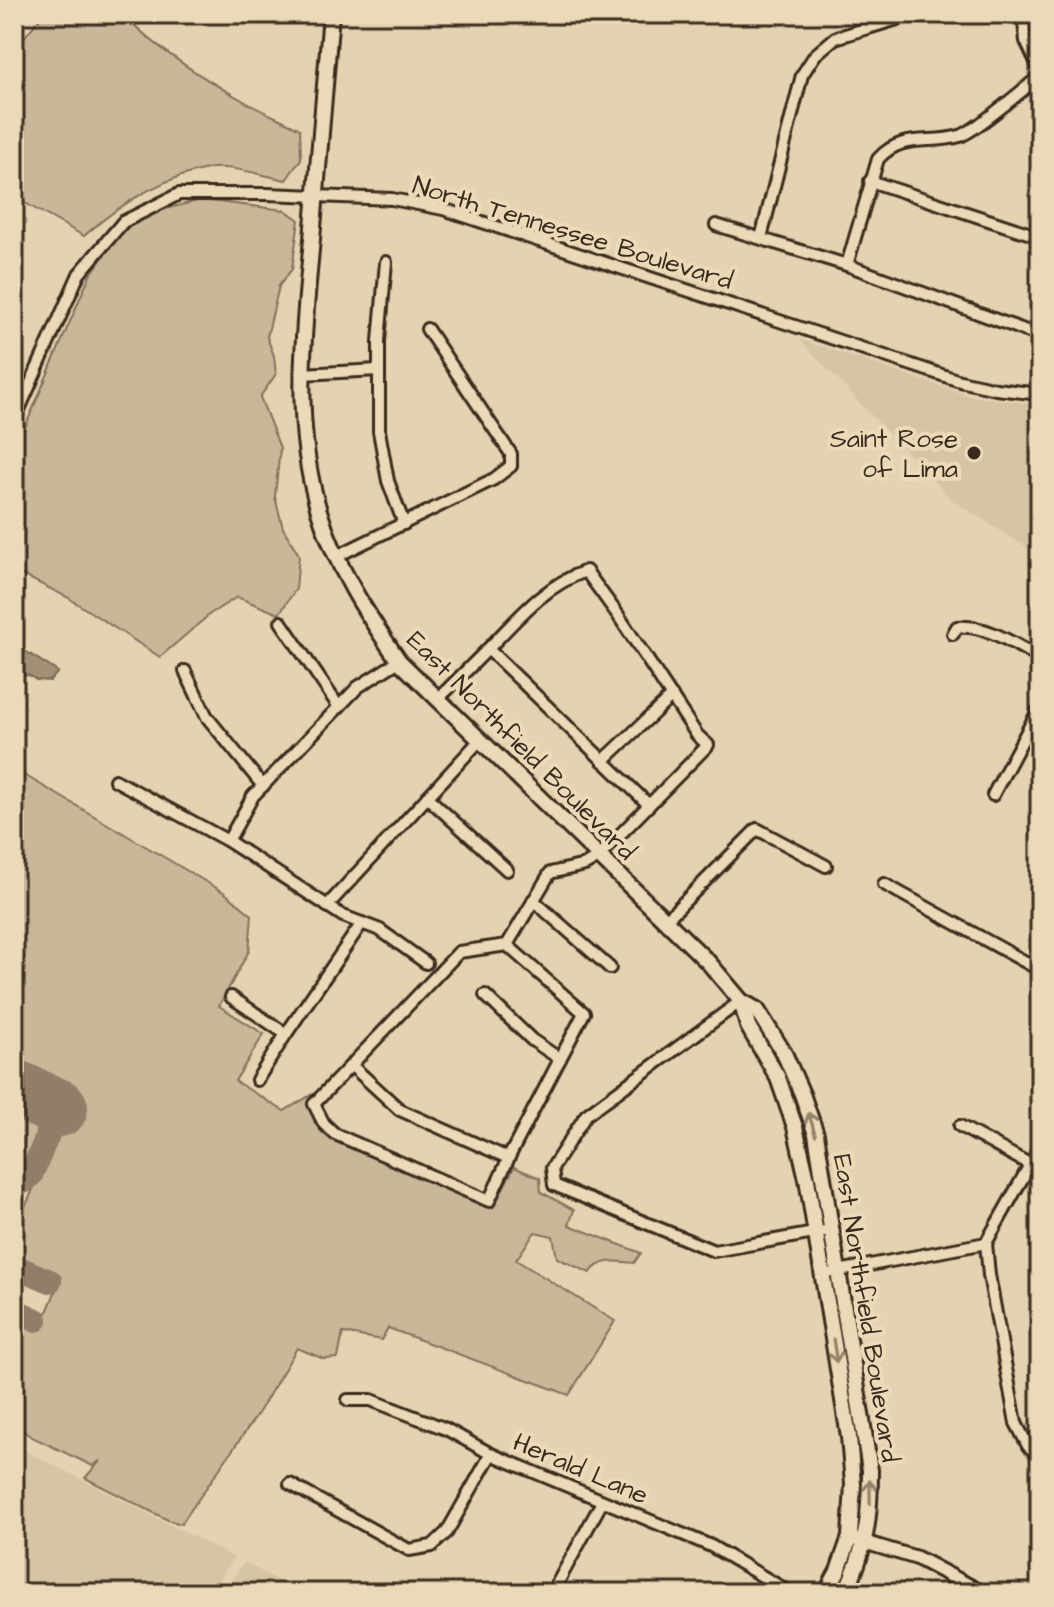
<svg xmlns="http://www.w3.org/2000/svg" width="1054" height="1607" font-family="'Architects Daughter',sans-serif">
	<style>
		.built { fill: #d6c5a4 }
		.green { fill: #c8b798; stroke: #82705b; stroke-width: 2 }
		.water { fill: #a19076; stroke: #786753; stroke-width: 2 }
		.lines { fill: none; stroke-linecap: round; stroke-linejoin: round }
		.taxiway { stroke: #907e68; stroke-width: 24 }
		.runway { stroke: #907e68; stroke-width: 58 }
		.minor-casing { stroke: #3b2a1e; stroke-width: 16 }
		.tertiary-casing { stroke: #3b2a1e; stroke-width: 18 }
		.secondary-casing { stroke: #3b2a1e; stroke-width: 20 }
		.minor { stroke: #ebdab7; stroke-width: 10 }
		.tertiary { stroke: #ebdab7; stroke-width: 12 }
		.secondary { stroke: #ebdab7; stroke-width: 14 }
		.oneway { stroke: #93826a }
		.poi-dot { fill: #3b2a1e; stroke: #ebdab7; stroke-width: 3 }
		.labels { text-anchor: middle; stroke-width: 8; stroke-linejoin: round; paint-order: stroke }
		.street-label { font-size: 26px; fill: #3b2a1e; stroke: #ebdab7 }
		.poi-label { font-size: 26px; fill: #3b2a1e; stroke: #ebdab7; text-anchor: end }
	</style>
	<rect width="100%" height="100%" fill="#e4d3b1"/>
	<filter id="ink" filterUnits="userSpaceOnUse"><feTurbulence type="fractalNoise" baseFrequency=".0125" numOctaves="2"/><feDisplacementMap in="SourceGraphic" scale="16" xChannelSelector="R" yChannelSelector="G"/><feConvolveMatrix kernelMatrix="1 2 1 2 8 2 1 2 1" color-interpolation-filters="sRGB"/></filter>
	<g filter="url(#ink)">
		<g class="built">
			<polygon points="799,339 970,396 1040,405 1040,556 952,500"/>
			<polygon points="14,1445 234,1557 211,1593 14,1593"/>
			<polygon points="244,1562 300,1593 223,1593"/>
		</g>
		<g class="green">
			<path d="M40,14L126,17C160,52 206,80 249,104C265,113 284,120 300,129L301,159L286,180C266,176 233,166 213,168C163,176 121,203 84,236L14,197V50L40,18Z"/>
			<polygon points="201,200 285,210 299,220 292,269 279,286 267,337 274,356 276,374 260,397 280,448 275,497 283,528 299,555 296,589 279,614 237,597 210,614 160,657 67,597 14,571 14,453 89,277 120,233 153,212"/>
			<path d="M14,769L225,893L252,915L249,951L219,1006L264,1034L235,1081L284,1111L311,1095L315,1124L336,1141L493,1208L514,1167L540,1178L541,1192L574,1210L569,1225L641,1253L634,1263C617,1261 601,1258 590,1273L557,1258L553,1236L535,1232L516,1260L615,1321L569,1395L388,1328L381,1340L343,1333L338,1358L324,1359L297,1348L259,1412L181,1524L168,1520L85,1478L101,1460L93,1466L32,1437L14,1425V1338L20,1324L24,1322L40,1329L61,1278L14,1256V1214L22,1211L28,1201L75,1090L14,1064Z"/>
			<polygon points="14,1108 34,1116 40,1133 28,1166 14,1173"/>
		</g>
		<polygon class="water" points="14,644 58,672 50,681 36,680 29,675 14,677"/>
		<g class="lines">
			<g class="taxiway">
				<polyline points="14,1186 25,1181 31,1175 59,1108"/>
				<polyline points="14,1266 50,1281"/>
				<polyline points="14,1310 36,1320"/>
			</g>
			<polyline class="runway" points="14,1088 59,1108"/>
			<g class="minor-casing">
				<g id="minor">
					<polyline points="1023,14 1026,41 1040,70"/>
					<polyline points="870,181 1040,237"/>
					<polyline points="716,225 847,265 1040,336"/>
					<polyline points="761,238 802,75 815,55 835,38 914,14"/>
					<polyline points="386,262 379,341 379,431 388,481 404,524"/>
					<path d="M847,265L878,159C902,132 930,145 960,136C974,132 1025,88 1040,76"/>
					<polyline points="302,374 379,370"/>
					<polyline points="14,421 79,274 123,222 179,194 267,194 392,199 443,209 960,381 996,389 1040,394"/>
					<polyline points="335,557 494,479 511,466 511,454 427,329"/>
					<polyline points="281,622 339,707"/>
					<path d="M953,634L957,627C987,624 1015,645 1040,658"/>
					<path d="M488,649C517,619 545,585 586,571L618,615L697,735L708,745L598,857L585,865L550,873L507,945L459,952L314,1104L324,1124L335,1134L489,1201L511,1153L584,1013L507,945"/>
					<polyline points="185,671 207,717 263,786"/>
					<polyline points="438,699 488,649 649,805"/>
					<polyline points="603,761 672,696"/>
					<polyline points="115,780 228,841 343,916 380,930 426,963"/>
					<polyline points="993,795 1040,707"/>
					<polyline points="427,797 507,870"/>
					<polyline points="228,841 253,796 358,687 399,661"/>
					<polyline points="884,884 1040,970"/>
					<polyline points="533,900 610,968"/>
					<polyline points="327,906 480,740"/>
					<polyline points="665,921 757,829 826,866"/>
					<polyline points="485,995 532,1040 560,1059"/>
					<polyline points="231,997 286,1034 362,923"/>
					<polyline points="741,1001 586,1115 552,1168 554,1185 714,1251 831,1230"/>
					<polyline points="352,1066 400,1110 508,1158"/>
					<polyline points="257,1080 286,1034"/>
					<polyline points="960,1126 1031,1165"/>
					<polyline points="986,1243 989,1275 1016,1423 1028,1446 1040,1456"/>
					<polyline points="833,1272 986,1243 1040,1147"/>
					<polyline points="348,1400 371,1400 446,1429 491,1454 711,1546 791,1593"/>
					<polyline points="290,1484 409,1550 432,1546 447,1532 491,1454"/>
					<polyline points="552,1593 602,1502"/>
				</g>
			</g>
			<g class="tertiary-casing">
				<polyline id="tertiary" points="857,1540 917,1558 983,1593"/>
			</g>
			<g class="secondary-casing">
				<g id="secondary">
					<path d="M331,14C325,89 318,164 312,239C304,329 292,423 319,511C336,567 366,613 399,661L709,963L741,1001L757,1010L784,1053L802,1094L816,1134L870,1470C870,1518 866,1550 845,1593"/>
					<polyline points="741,1001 748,1026 778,1078 795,1127 807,1179 849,1437 853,1484 850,1537 838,1571 826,1593"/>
				</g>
			</g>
			<use href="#minor" class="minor"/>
			<use href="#tertiary" class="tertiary"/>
			<use href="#secondary" class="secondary"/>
		</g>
		<defs><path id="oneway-shaft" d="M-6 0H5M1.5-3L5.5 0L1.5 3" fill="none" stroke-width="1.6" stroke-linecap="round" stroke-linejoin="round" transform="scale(2)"/></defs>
		<g class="oneway">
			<use href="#oneway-shaft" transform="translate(812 1124) rotate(-107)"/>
			<use href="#oneway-shaft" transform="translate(835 1351) rotate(81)"/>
			<use href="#oneway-shaft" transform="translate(870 1492) rotate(-91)"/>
		</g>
	</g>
	<circle class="poi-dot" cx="974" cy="453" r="8"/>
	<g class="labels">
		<g class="street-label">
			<text transform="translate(573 232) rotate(17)" y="9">North Tennessee Boulevard</text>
			<text transform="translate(522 745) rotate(45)" y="9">East Northfield Boulevard</text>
			<text transform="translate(867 1308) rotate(81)" y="9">East Northfield Boulevard</text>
			<text transform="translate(581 1468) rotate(23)" y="9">Herald Lane</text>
		</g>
		<g class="poi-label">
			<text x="958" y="447">Saint Rose<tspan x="958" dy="30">of Lima</tspan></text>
		</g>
	</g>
	<rect width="1054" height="1607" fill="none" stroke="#ebdab7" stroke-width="48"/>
	<rect x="24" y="24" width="1006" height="1559" fill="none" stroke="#3b2a1e" stroke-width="3" filter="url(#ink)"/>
</svg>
